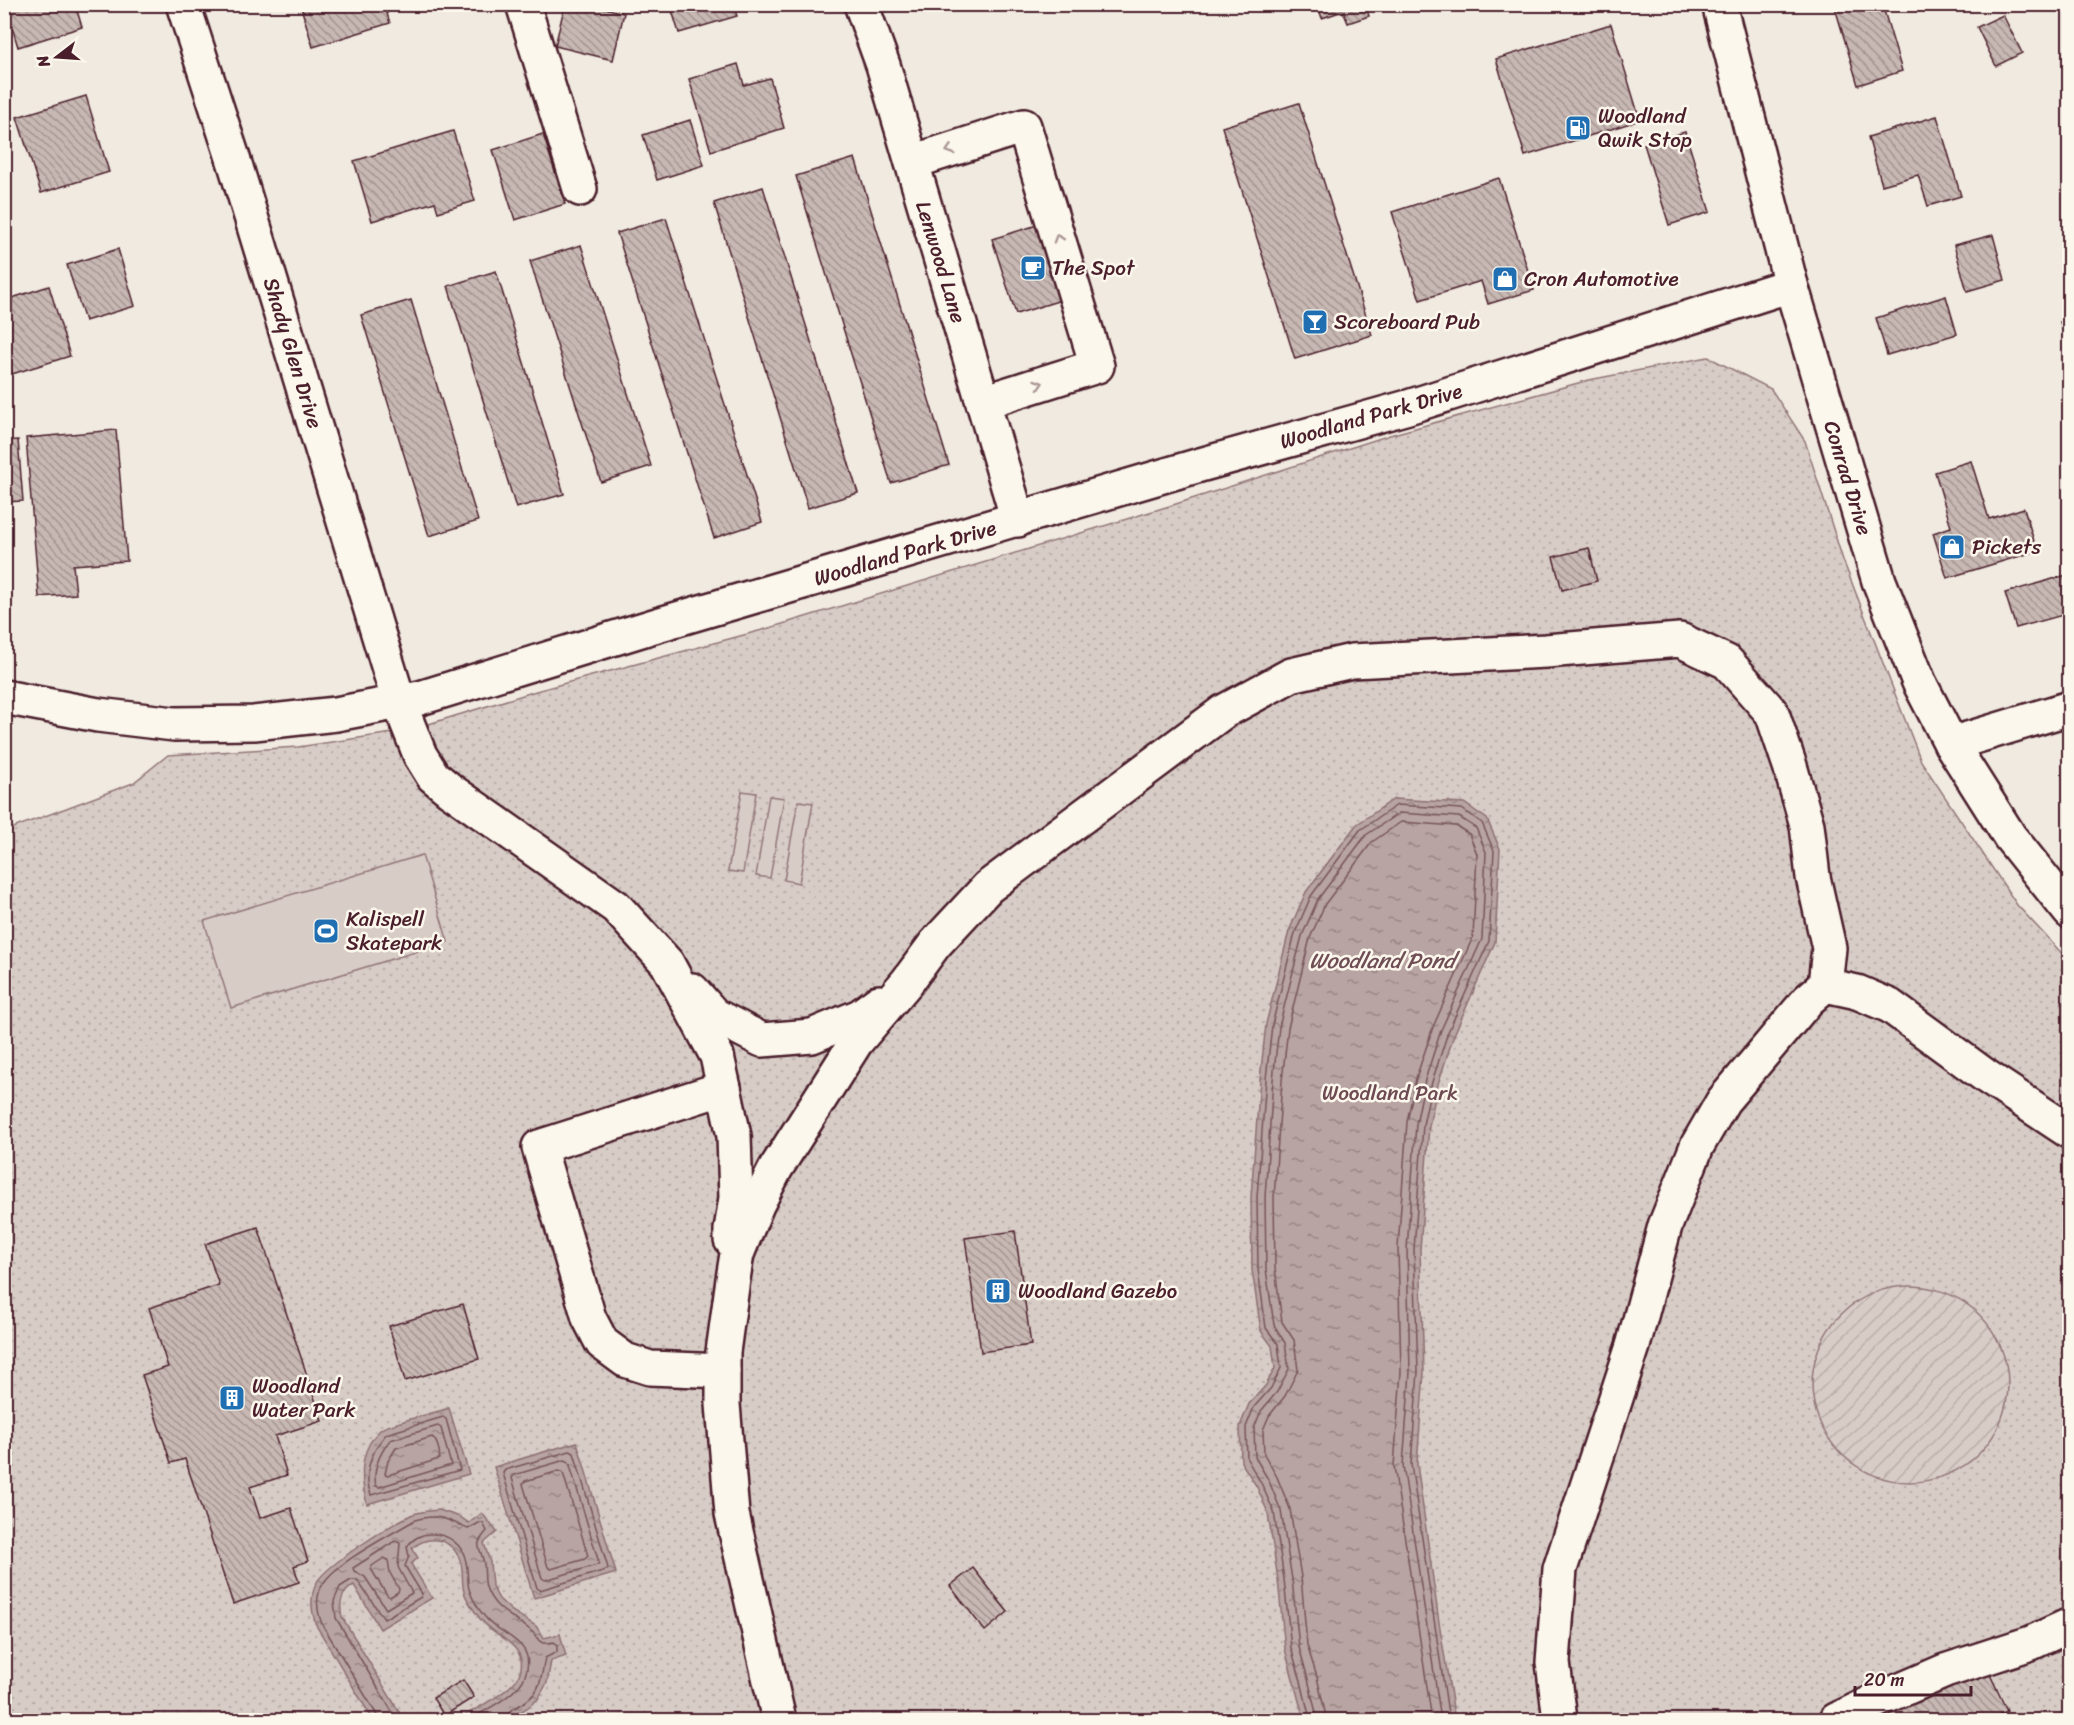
<svg xmlns="http://www.w3.org/2000/svg" width="2074" height="1725" font-family="Sriracha,sans-serif">
	<style>
		.grass { fill: url(#grass-dots); stroke: #917678; stroke-width: 1.5 }
		.garden { fill: url(#garden-furrows); stroke: #917678; stroke-width: 1.5 }
		.pitch { fill: #d8ccc6; stroke: #917678; stroke-width: 1.5 }
		.water { fill: url(#water-ripples); stroke: #8c6f72; stroke-width: 1.5 }
		.lines { fill: none; stroke-linecap: round; stroke-linejoin: round }
		.shore { stroke: #76545b; stroke-width: 1.5 }
		.building { fill: url(#building-back-hatch); stroke: #4a1f2b; stroke-width: 1.5 }
		.minor-casing { stroke: #4a1f2b; stroke-width: 38 }
		.minor { stroke: #fbf7ec; stroke-width: 33 }
		.oneway { stroke: #ab9695 }
		.labels { text-anchor: middle; stroke-width: 5; stroke-linejoin: round; paint-order: stroke }
		.poi-label { font-size: 21px; fill: #4a1f2b; stroke: #fbf7ec; text-anchor: start }
		.street-label { font-size: 21px; fill: #4a1f2b; stroke: #fbf7ec }
		.park-label { font-size: 21px; fill: #6e4a52; stroke: #fbf7ec }
		.water-label { font-size: 22px; font-style: italic; fill: #704e55; stroke: #fbf7ec }
	</style>
	<defs>
		<pattern id="grass-dots" width="8" height="8" patternUnits="userSpaceOnUse" patternTransform="scale(1.5)"><rect width="8" height="8" fill="#d8ccc6"/><path d="M2 2h.1M6 6h.1" fill="none" stroke="#bbafaa" stroke-width="1.8" stroke-linecap="round"/></pattern>
		<pattern id="garden-furrows" width="10" height="10" patternUnits="userSpaceOnUse" patternTransform="scale(1.5)"><rect width="10" height="10" fill="#d8ccc6"/><path d="M-1 1l2-2M0 10L10 0M9 11l2-2" fill="none" stroke="#bbafaa"/></pattern>
		<pattern id="water-ripples" width="26" height="14" patternUnits="userSpaceOnUse" patternTransform="scale(1.5)"><rect width="26" height="14" fill="#b8a4a2"/><path d="M2 4q2-2 4 0t4 0M15 11q2-2 4 0t4 0" fill="none" stroke="#988584"/></pattern>
		<pattern id="building-back-hatch" width="6" height="6" patternUnits="userSpaceOnUse" patternTransform="scale(1.5)"><rect width="6" height="6" fill="#c8b8b3"/><path d="M-1 5l2 2M0 0l6 6M5-1l2 2" fill="none" stroke="#a49592"/></pattern>
	</defs>
	<rect width="100%" height="100%" fill="#f0eae0"/>
	<filter id="ink" filterUnits="userSpaceOnUse"><feTurbulence type="fractalNoise" baseFrequency=".0167" numOctaves="2"/><feDisplacementMap in="SourceGraphic" scale="12" xChannelSelector="R" yChannelSelector="G"/><feConvolveMatrix kernelMatrix="1 2 1 2 8 2 1 2 1" color-interpolation-filters="sRGB"/></filter>
	<g filter="url(#ink)">
		<polygon class="grass" points="1708,357 1771,389 1805,441 1843,560 1921,761 2017,905 2069,961 2069,1720 5,1720 5,831 133,783 168,755 298,747 406,731 536,691 766,629 1176,504 1390,435 1589,380"/>
		<circle class="garden" cx="1910" cy="1384" r="98"/>
		<g class="pitch">
			<polygon points="742,791 756,793 743,873 728,871"/>
			<polygon points="769,796 784,798 770,878 756,876"/>
			<polygon points="798,801 813,803 799,883 784,880"/>
			<polygon points="422,855 448,942 231,1008 204,921"/>
		</g>
		<g class="water">
			<polygon points="1394,799 1464,803 1487,819 1500,849 1495,942 1454,1035 1438,1084 1429,1126 1420,1250 1424,1372 1417,1464 1439,1622 1455,1720 1302,1720 1303,1716 1285,1649 1278,1580 1268,1513 1257,1487 1241,1462 1240,1426 1249,1404 1266,1385 1275,1368 1272,1346 1261,1331 1252,1270 1251,1197 1260,1079 1266,1024 1289,931 1306,892 1356,825"/>
			<path d="M449,1408L469,1474L367,1504C360,1479 359,1449 381,1429C388,1424 438,1412 449,1408Z"/>
			<polygon points="577,1442 616,1573 534,1598 494,1467"/>
			<path d="M439,1510L460,1517L469,1523L482,1513L497,1532L484,1543L490,1562L492,1586L499,1599L512,1611L536,1626L544,1638L560,1634L566,1656L551,1661L547,1683L538,1699L527,1708L507,1720H456C473,1710 512,1692 519,1675C532,1644 490,1636 478,1616C473,1609 467,1601 464,1592C461,1582 464,1570 460,1560C451,1538 430,1534 412,1548L418,1558L411,1564L432,1598L380,1629L354,1585C341,1592 339,1603 342,1617L404,1720H373L317,1627C311,1612 309,1597 317,1582C326,1565 392,1524 411,1515C420,1511 429,1511 439,1510Z"/>
		</g>
		<g class="lines">
			<g class="shore">
				<path d="M443,1417L446,1419L460,1470L371,1495C363,1473 371,1452 386,1434Z"/>
				<path d="M438,1426L441,1428L451,1465L379,1487L376,1486C372,1469 380,1453 390,1440Z"/>
				<path d="M432,1437C437,1440 441,1454 439,1459L388,1475L385,1474L388,1461L396,1448Z"/>
				<polygon points="570,1451 574,1453 608,1568 606,1570 540,1590 537,1588 503,1473 505,1470"/>
				<polygon points="565,1460 569,1462 599,1563 597,1565 545,1580 542,1578 512,1478 514,1475"/>
				<polygon points="559,1471 563,1473 588,1556 585,1559 551,1569 548,1567 523,1484 525,1481"/>
				<polygon points="395,1541 400,1543 398,1567 412,1593 386,1609 365,1577 354,1571 353,1568"/>
				<polygon points="384,1558 388,1560 390,1573 399,1589 398,1592 390,1597 387,1595 371,1569 372,1566"/>
				<path d="M378,1720L377,1715L322,1624C317,1611 315,1596 323,1584C335,1563 392,1534 415,1520C438,1513 447,1519 468,1529L479,1523H483L487,1531C472,1548 481,1545 484,1564C485,1572 484,1580 486,1587C493,1609 512,1616 529,1629C541,1638 535,1646 554,1642L557,1644V1652L545,1658C542,1671 542,1685 533,1695C525,1705 507,1708 505,1720"/>
				<path d="M397,1720L336,1618L334,1601L340,1587L351,1580H357L384,1619L421,1597L422,1594L405,1566L409,1556L407,1547C412,1539 421,1534 430,1534C447,1533 463,1544 466,1562C468,1571 467,1580 469,1589C472,1598 479,1610 485,1617C501,1637 538,1641 525,1676C519,1694 484,1711 468,1720"/>
				<polyline points="1308,1720 1309,1715 1301,1681 1291,1648 1284,1579 1274,1512 1262,1485 1247,1459 1246,1427 1254,1407 1271,1388 1281,1368 1278,1344 1266,1328 1258,1269 1257,1197 1266,1079 1272,1025 1295,933 1311,896 1360,830 1397,805 1462,809 1482,823 1494,851 1489,941 1448,1032 1432,1082 1423,1125 1414,1249 1418,1372 1411,1464 1449,1720"/>
				<polyline points="1316,1720 1316,1713 1308,1679 1299,1647 1292,1579 1281,1511 1269,1481 1255,1457 1254,1428 1261,1411 1277,1392 1289,1369 1285,1343 1274,1325 1266,1269 1265,1197 1273,1080 1279,1027 1302,936 1318,899 1366,835 1399,813 1459,817 1476,828 1486,852 1482,939 1441,1030 1425,1080 1416,1124 1407,1249 1410,1372 1403,1465 1441,1720"/>
				<polyline points="1325,1720 1325,1712 1317,1677 1307,1645 1301,1577 1290,1509 1277,1477 1264,1454 1263,1430 1269,1416 1285,1396 1298,1370 1294,1340 1282,1322 1275,1268 1274,1198 1282,1081 1288,1028 1310,938 1325,904 1372,842 1401,822 1456,826 1469,834 1477,854 1473,937 1433,1027 1416,1078 1407,1122 1398,1248 1401,1372 1394,1466 1432,1720"/>
			</g>
		</g>
		<g class="building">
			<polygon points="5,4 75,4 82,27 18,47"/>
			<polygon points="300,4 384,4 390,23 313,47"/>
			<polygon points="565,4 590,4 624,13 613,60 555,46"/>
			<polygon points="670,4 733,4 737,16 679,33"/>
			<polygon points="1317,4 1365,4 1369,16 1348,23 1343,11 1322,18"/>
			<polygon points="1834,4 1882,4 1902,71 1858,85"/>
			<polygon points="2003,15 2022,53 1996,66 1977,27"/>
			<polygon points="1611,24 1640,120 1525,156 1496,59"/>
			<polygon points="738,64 744,85 770,78 784,128 711,151 689,79"/>
			<polygon points="86,96 109,172 41,193 17,117"/>
			<polygon points="1299,103 1372,335 1295,359 1222,127"/>
			<polygon points="1937,116 1961,196 1928,206 1918,175 1882,185 1868,137"/>
			<polygon points="690,120 704,165 657,180 643,135"/>
			<polygon points="453,131 475,201 438,212 435,202 372,221 354,161"/>
			<polygon points="1685,132 1710,212 1669,225 1644,144"/>
			<polygon points="543,134 565,204 515,220 493,150"/>
			<polygon points="855,158 949,465 891,483 796,176"/>
			<polygon points="1499,178 1534,290 1488,304 1481,281 1420,300 1392,212"/>
			<polygon points="763,187 858,493 808,508 714,203"/>
			<polygon points="666,218 762,522 714,538 617,233"/>
			<polygon points="1047,222 1071,297 1016,314 992,239"/>
			<polygon points="1993,235 2005,280 1967,291 1954,245"/>
			<polygon points="581,245 651,466 601,482 530,261"/>
			<polygon points="118,249 135,306 85,321 67,265"/>
			<polygon points="496,271 564,494 516,508 448,286"/>
			<polygon points="8,284 12,298 49,286 70,356 12,374 4,348 4,286"/>
			<polygon points="1946,296 1957,334 1887,355 1876,318"/>
			<polygon points="411,300 478,521 429,536 361,315"/>
			<polygon points="2070,319 2070,354 2060,322"/>
			<polygon points="116,430 127,561 73,565 76,594 39,597 26,438"/>
			<polygon points="18,440 23,501 4,502 4,441"/>
			<polygon points="1971,461 1989,519 2024,508 2037,551 1947,578 1933,533 1951,527 1935,472"/>
			<polygon points="1589,548 1597,581 1562,590 1553,557"/>
			<polygon points="2070,574 2070,613 2016,628 2005,593"/>
			<polygon points="258,1227 322,1421 275,1436 287,1475 250,1487 260,1518 291,1508 308,1561 294,1566 299,1582 233,1604 185,1459 171,1463 142,1375 168,1367 149,1308 219,1285 205,1244"/>
			<polygon points="1015,1231 1031,1345 981,1352 965,1238"/>
			<polygon points="463,1304 479,1359 405,1381 389,1326"/>
			<polygon points="973,1568 1008,1612 985,1631 950,1586"/>
			<polygon points="1987,1668 2007,1711 1986,1720 1876,1720"/>
			<polygon points="463,1680 474,1697 444,1716 433,1698"/>
		</g>
		<g class="lines">
			<g class="minor-casing">
				<g id="minor">
					<polyline points="183,4 235,164 399,702 420,755 433,776 450,790 616,907 667,963 717,1056 724,1088 734,1136 736,1198 731,1230 731,1240"/>
					<polyline points="523,4 580,189"/>
					<polyline points="861,4 883,65 1018,520"/>
					<polyline points="1719,4 1791,285 1879,581 1919,682 1951,744 2010,837 2070,912"/>
					<polyline points="912,162 1024,126 1097,366 983,402"/>
					<polyline points="4,697 98,715 174,724 254,723 336,714 420,698 657,625 1200,465 1408,407 1791,285"/>
					<polyline points="1951,744 2070,708"/>
					<polyline points="692,990 714,1015 762,1040 812,1036 860,1016 879,1002"/>
					<polyline points="723,1371 650,1368 625,1360 602,1343 589,1318 539,1147 724,1088"/>
					<polyline points="779,1720 732,1514 723,1404 723,1352 733,1279 737,1254 757,1205 776,1168 856,1042 907,982 935,944 988,887 1223,712 1291,675 1352,661 1546,651 1680,640 1727,662 1772,713 1790,766 1807,825 1813,877 1829,948 1825,985 1857,992 1890,1006 1987,1077 2070,1132"/>
					<polyline points="1560,1720 1553,1662 1560,1569 1633,1346 1665,1226 1697,1146 1723,1101 1808,1000 1825,985"/>
					<polyline points="1836,1720 1871,1703 1945,1671 2031,1643 2070,1625"/>
				</g>
			</g>
			<use href="#minor" class="minor"/>
		</g>
		<defs><path id="oneway-chevron" d="M-2-3.5L2.5 0L-2 3.5" fill="none" stroke-width="1.6" stroke-linecap="round" stroke-linejoin="round" transform="scale(1.5)"/></defs>
		<g class="oneway">
			<use href="#oneway-chevron" transform="translate(950 150) rotate(162)"/>
			<use href="#oneway-chevron" transform="translate(1058 238) rotate(-107)"/>
			<use href="#oneway-chevron" transform="translate(1039 384) rotate(-18)"/>
		</g>
	</g>
	<defs>
		<g id="fuel-square" transform="scale(1.35)"><rect x="-9" y="-9" width="18" height="18" rx="4" fill="#1f6fb2" stroke="#fbf7ec"/><path d="M-5.5-6h7V0h2V4h1.3V-2.5L3-4.5l.8-.8L6-3V5H2.5V1h-1V6h-7ZM-4.2-4.7v3.2H.2V-4.7Z" fill="#fff"/></g>
		<g id="cafe-square" transform="scale(1.35)"><rect x="-9" y="-9" width="18" height="18" rx="4" fill="#1f6fb2" stroke="#fbf7ec"/><path d="M-5.5-4.5H6V0H3Q3 3.5 0 3.5H-2.5Q-5.5 3.5-5.5 0ZM3-3.2v2h1.7v-2ZM-6 4.5H4V6H-6Z" fill="#fff"/></g>
		<g id="shop-square" transform="scale(1.35)"><rect x="-9" y="-9" width="18" height="18" rx="4" fill="#1f6fb2" stroke="#fbf7ec"/><path d="M-5-2.5h2.3a2.7 3.5 0 0 1 5.4 0H5L5.5 6h-11ZM-1.5-2.5h3a1.5 2.3 0 0 0-3 0Z" fill="#fff"/></g>
		<g id="bar-square" transform="scale(1.35)"><rect x="-9" y="-9" width="18" height="18" rx="4" fill="#1f6fb2" stroke="#fbf7ec"/><path d="M-6-5H6L.8 .8V4.5H3.5V6h-7V4.5H-.8V.8Z" fill="#fff"/></g>
		<g id="stadium-square" transform="scale(1.35)"><rect x="-9" y="-9" width="18" height="18" rx="4" fill="#1f6fb2" stroke="#fbf7ec"/><path d="M0-5a6.5 5 0 1 0 0 10a6.5 5 0 1 0 0-10ZM-3.5-1.8h7v3.6h-7Z" fill="#fff"/></g>
		<g id="building-square" transform="scale(1.35)"><rect x="-9" y="-9" width="18" height="18" rx="4" fill="#1f6fb2" stroke="#fbf7ec"/><path d="M-4-6H4V6H1V3H-1V6H-4ZM-2.5-4.3h1.7v1.8h-1.7ZM.8-4.3h1.7v1.8H.8ZM-2.5-1h1.7V.8h-1.7ZM.8-1h1.7V.8H.8Z" fill="#fff"/></g>
	</defs>
	<g fill-rule="evenodd">
		<use href="#fuel-square" x="1578" y="128"/>
		<use href="#cafe-square" x="1033" y="268"/>
		<use href="#shop-square" x="1505" y="279"/>
		<use href="#bar-square" x="1315" y="322"/>
		<use href="#shop-square" x="1952" y="547"/>
		<use href="#stadium-square" x="326" y="931"/>
		<use href="#building-square" x="998" y="1291"/>
		<use href="#building-square" x="232" y="1398"/>
	</g>
	<g class="labels">
		<g class="poi-label">
			<text x="1598" y="123">Woodland<tspan x="1598" dy="24">Qwik Stop</tspan></text>
			<text x="1052" y="275">The Spot</text>
			<text x="1524" y="286">Cron Automotive</text>
			<text x="1334" y="329">Scoreboard Pub</text>
			<text x="1972" y="554">Pickets</text>
			<text x="346" y="926">Kalispell<tspan x="346" dy="24">Skatepark</tspan></text>
			<text x="1018" y="1298">Woodland Gazebo</text>
			<text x="252" y="1393">Woodland<tspan x="252" dy="24">Water Park</tspan></text>
		</g>
		<g class="street-label">
			<text transform="translate(941 262) rotate(73)" y="7">Lenwood Lane</text>
			<text transform="translate(293 353) rotate(73)" y="7">Shady Glen Drive</text>
			<text transform="translate(1371 416) rotate(-16)" y="7">Woodland Park Drive</text>
			<text transform="translate(1848 478) rotate(73)" y="7">Conrad Drive</text>
			<text transform="translate(905 553) rotate(-16)" y="7">Woodland Park Drive</text>
		</g>
		<g class="park-label">
			<text x="1390" y="1100">Woodland Park</text>
		</g>
		<g class="water-label">
			<text x="1382" y="968">Woodland Pond</text>
		</g>
	</g>
	<rect width="2074" height="1725" fill="none" stroke="#fbf7ec" stroke-width="24"/>
	<rect x="12" y="12" width="2050" height="1701" fill="none" stroke="#4a1f2b" stroke-width="2" filter="url(#ink)"/>
	<g transform="translate(57 57) rotate(253)" stroke="#fbf7ec" stroke-width="4.5" paint-order="stroke">
	<path d="M0-4.5L10 22L0 15L-10 22Z" fill="#4a1f2b"/>
	<text y="-9" font-size="16" font-weight="bold" text-anchor="middle" fill="#4a1f2b">N</text>
	</g>
	<path d="M1855 1686v9h116v-9" fill="none" stroke="#4a1f2b" stroke-width="3"/>
	<text x="1864" y="1686" font-size="18" fill="#4a1f2b" stroke="#fbf7ec" stroke-width="4.5" paint-order="stroke">20 m</text>
</svg>
